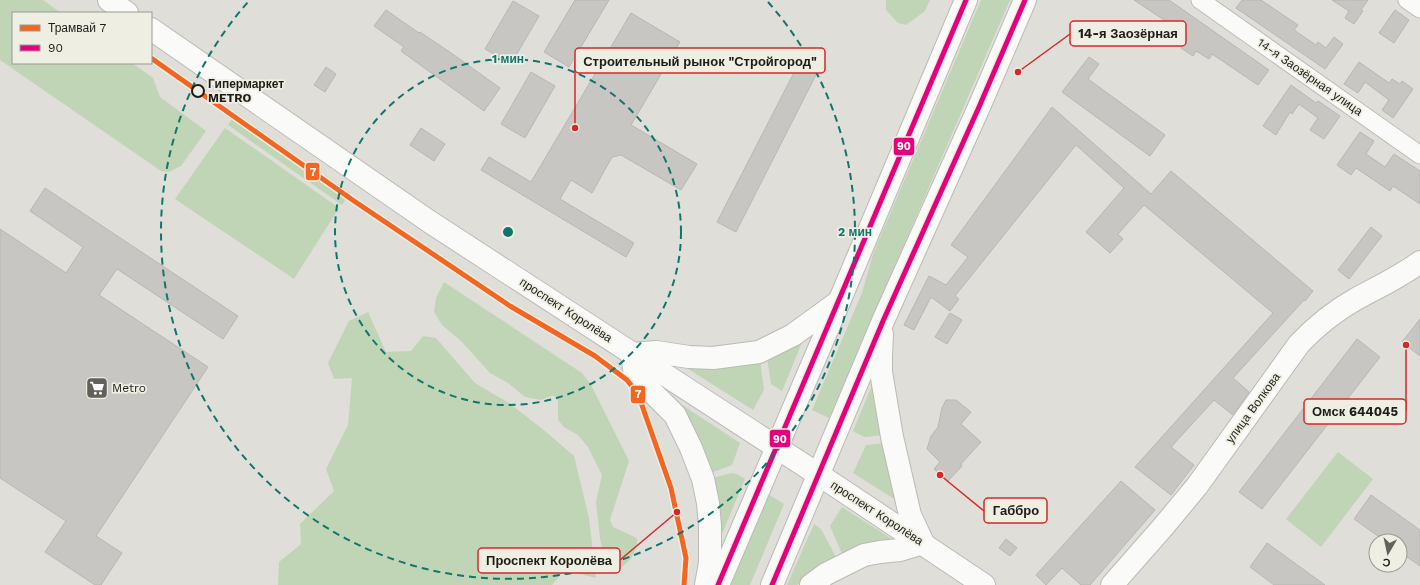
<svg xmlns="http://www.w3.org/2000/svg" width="1420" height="585" font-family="'Work Sans',sans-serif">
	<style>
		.green { fill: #c0d5b6 }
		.building { fill: #c8c6c2; stroke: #b9b7b3 }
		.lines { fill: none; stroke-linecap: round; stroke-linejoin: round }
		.street-casing { stroke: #bbbab5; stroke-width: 19 }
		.secondary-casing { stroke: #bbbab5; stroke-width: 24 }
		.street { stroke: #fafaf9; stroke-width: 17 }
		.secondary { stroke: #fafaf9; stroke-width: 22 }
		.bus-1-casing { stroke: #efeee2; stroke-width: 8 }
		.bus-1 { stroke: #e5007d; stroke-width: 5 }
		.tram-1-casing { stroke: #efeee2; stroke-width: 8 }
		.tram-1 { stroke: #f26522; stroke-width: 5 }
		.ring { fill: none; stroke: #0f766e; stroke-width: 2; stroke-dasharray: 7 5 }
		.stop-dot { fill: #efeee2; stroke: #1d1c18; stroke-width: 2 }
		.labels { text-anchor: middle; stroke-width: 3.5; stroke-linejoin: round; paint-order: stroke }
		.street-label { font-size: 12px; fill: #1d1c18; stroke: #efeee2 }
		.stop-label { font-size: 12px; font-weight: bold; fill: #1d1c18; stroke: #efeee2; text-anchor: start }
		.poi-label { font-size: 12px; fill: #1d1c18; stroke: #efeee2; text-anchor: start }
		.centre { fill: #0f766e; stroke: #efeee2; stroke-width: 2 }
		.ring-label { font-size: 12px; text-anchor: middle; font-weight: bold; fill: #0f766e; stroke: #efeee2; stroke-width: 3.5; stroke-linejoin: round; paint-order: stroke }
		.leader { fill: none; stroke: #d62828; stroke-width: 1.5 }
		.callout-dot { fill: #d62828; stroke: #efeee2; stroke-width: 1.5 }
		.callout { fill: #efeee2; stroke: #d62828; stroke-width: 1.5 }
		.callout-label { font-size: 13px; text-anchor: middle; font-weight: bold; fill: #1d1c18 }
		.line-badge { stroke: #efeee2; stroke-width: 1.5 }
		.badge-label { font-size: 11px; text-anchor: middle; font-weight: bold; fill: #fff }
	</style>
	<rect width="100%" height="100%" fill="#dfded8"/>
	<g class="green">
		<polygon points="0,0 43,0 61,13 13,13 13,63 132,63 153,78 160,97 206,131 181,166 169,172 161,171 0,60"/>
		<polygon points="886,0 930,0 925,11 906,25 898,23 886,10"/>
		<polygon points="981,0 1010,0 829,418 812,410 862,293 873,254"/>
		<polygon points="236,113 350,193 342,205 228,125"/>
		<polygon points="225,128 339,208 294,279 175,199"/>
		<path d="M444,282L582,373L590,383L629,461L610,520L613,527L637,538C638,552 627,569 611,571L605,563L600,538L596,502L602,475L588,447L578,435L564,427L558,420V400L555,396H550L541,400L525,397L508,383L490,373L462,342L442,325L434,312L436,298Z"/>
		<polygon points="368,312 386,352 411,351 423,336 436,338 475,383 509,403 545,431 574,456 589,518 596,578 564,570 552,585 278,585 279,562 301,544 300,524 334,491 326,469 348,425 352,378 334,379 328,363 349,321"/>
		<polygon points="803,340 782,391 771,384 767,358"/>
		<polygon points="674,360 760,360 764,390 753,410"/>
		<polygon points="875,378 884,435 864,437 853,431"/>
		<polygon points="676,401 740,443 732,465 711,473"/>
		<polygon points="885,443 896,500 853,473 866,445"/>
		<polygon points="1338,452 1373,479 1321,547 1286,519"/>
		<polygon points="731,473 737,474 745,479 719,541 713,478"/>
		<polygon points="768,494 784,504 750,585 728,585"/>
		<polygon points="842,507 895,541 843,556 830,526"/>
		<polygon points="814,524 821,529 837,559 808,577 797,585 787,585"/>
	</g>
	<g class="building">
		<polygon points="575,0 609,0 569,67 544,52"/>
		<polygon points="1134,0 1169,0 1269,70 1258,85 1212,54 1209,59 1196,51 1193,56 1181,48 1187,39 1177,32 1179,30"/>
		<polygon points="1242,0 1261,0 1298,25 1294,30 1316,45 1318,42 1326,48 1334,37 1343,44 1325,69 1236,8"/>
		<polygon points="1332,0 1368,0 1361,10 1363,11 1354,24 1345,18 1349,11"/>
		<polygon points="513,1 539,16 511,64 485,49"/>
		<polygon points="386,10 419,33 420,32 454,55 500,88 484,111 401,51 404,47 374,26"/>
		<polygon points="1395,10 1409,20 1394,43 1379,33"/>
		<polygon points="631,13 680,42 631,125 697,164 681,190 621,155 612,157 592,193 571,180 560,199 634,243 626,257 481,170 489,157 531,182"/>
		<polygon points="802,57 820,67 736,232 717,222"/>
		<polygon points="1089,57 1099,64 1088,79 1165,135 1150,156 1062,92"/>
		<polygon points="1359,62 1389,83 1392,79 1400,84 1402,81 1413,89 1393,118 1382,110 1389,100 1365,82 1358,93 1344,84"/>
		<polygon points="326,67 336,74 325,92 314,85"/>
		<polygon points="531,72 555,86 525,138 501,124"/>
		<polygon points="1291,85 1316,103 1318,101 1340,116 1324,139 1310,130 1318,118 1299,104 1292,114 1290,112 1276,135 1263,126"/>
		<polygon points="1052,107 1151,194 1171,171 1313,291 1305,301 1304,300 1233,378 1249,392 1233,415 1214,400 1171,447 1194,465 1171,495 1135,467 1273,313 1144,205 1118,234 1123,239 1110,253 1086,232 1124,188 1076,145 955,296 959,299 950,311 931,297 914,330 904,325 929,276 946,285 968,257 951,245"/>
		<polygon points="421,128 445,144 434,161 410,145"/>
		<polygon points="1360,132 1374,141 1366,154 1385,167 1394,154 1420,171 1420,204 1393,186 1390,191 1356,168 1351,175 1337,165"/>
		<polygon points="45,188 238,316 223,339 117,269 99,295 208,367 96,536 122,553 101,585 95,585 45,552 66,521 0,478 0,229 66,273 83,247 30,211"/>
		<polygon points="1371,227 1382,236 1349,279 1338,270"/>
		<polygon points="950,313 962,320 947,344 935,337"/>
		<polygon points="1420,319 1420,356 1402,342"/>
		<polygon points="1357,339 1380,357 1262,509 1239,492"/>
		<polygon points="946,400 956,400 971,412 961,424 981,442 961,464 962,466 948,481 934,469 940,462 927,449 931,436 938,427 942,408"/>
		<polygon points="1121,481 1155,510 1090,585 1081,585 1062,568 1046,585 1036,575"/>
		<polygon points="1371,495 1420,530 1420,566 1400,552 1400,541 1385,541 1354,519"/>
		<polygon points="1006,539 1017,548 1010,556 999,548"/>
		<polygon points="1267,543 1325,585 1274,585 1250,567"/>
	</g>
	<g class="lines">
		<g class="street-casing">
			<g id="street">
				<polyline points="1200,0 1420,155"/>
				<polyline points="1407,0 1420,9"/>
			</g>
		</g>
		<g class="secondary-casing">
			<g id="secondary">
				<polyline points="109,0 127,13"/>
				<polyline points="151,29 430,222 839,488 984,585"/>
				<polyline points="882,334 881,356 881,372 892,437 910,515 923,543"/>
				<polyline points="632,354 635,375 675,415 691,448 703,479 708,503 710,526 710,563 706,585"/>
				<polyline points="632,354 656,352 689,357 713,358 759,352 793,335 837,303"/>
				<polyline points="718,585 839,302 966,0"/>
				<polyline points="772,585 883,321 979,107 1025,0"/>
				<polyline points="811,585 826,574 864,555 880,552 900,550 923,543"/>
				<path d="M1112,585L1163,527L1197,486L1299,344C1317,325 1333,312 1356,299C1378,287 1400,277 1420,262"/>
			</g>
		</g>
		<use href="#street" class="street"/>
		<use href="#secondary" class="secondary"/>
		<g class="bus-1-casing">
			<g id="bus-1">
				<polyline points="718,585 966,0"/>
				<polyline points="772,585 883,321 979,107 1025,0"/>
			</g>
		</g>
		<use href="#bus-1" class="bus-1"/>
		<g class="tram-1-casing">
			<polyline id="tram-1" points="151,58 354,201 510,306 595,356 627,380 638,394 671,488 686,558 684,585"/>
		</g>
		<use href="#tram-1" class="tram-1"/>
	</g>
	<g class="ring">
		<circle cx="508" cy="232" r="173"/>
		<path d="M768 2A347 347 0 1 1 248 2"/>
	</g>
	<defs>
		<g id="supermarket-square" transform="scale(1.15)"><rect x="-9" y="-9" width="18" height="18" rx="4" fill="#61605b" stroke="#efeee2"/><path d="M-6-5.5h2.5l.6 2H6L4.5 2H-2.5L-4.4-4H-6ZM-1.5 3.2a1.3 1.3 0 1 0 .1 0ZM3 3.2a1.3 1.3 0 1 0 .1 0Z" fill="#fff"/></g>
	</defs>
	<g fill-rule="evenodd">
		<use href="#supermarket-square" x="97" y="388"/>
	</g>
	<circle class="stop-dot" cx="198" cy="91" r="6"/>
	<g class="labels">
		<g class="street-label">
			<text transform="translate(1310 77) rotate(35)" y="4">14-я Заозёрная улица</text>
			<text transform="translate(566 310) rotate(33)" y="4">проспект Королёва</text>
			<text transform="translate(1253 408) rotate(-54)" y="4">улица Волкова</text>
			<text transform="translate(877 513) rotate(33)" y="4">проспект Королёва</text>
		</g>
		<g class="stop-label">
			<text x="208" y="88">Гипермаркет<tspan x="208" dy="14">METRO</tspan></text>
		</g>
		<g class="poi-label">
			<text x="112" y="392">Metro</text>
		</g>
	</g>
	<circle cx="508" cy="232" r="6" class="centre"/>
	<g class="ring-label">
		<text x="508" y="63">1 мин</text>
		<text x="855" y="236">2 мин</text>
	</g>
	<path class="leader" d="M1018 72L1070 34M575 128L575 61M1406 345L1406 411M940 475L984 511M677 512L620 560"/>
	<g class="callout-dot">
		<circle cx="1018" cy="72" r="4"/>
		<circle cx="575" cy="128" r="4"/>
		<circle cx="1406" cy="345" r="4"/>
		<circle cx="940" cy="475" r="4"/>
		<circle cx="677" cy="512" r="4"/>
	</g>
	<g class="callout">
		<rect x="1070" y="21" width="116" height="25" rx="4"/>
		<rect x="575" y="48" width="250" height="25" rx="4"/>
		<rect x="1304" y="399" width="102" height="25" rx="4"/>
		<rect x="984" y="498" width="63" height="25" rx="4"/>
		<rect x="478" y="548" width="142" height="25" rx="4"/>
	</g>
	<g class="callout-label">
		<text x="1128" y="38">14-я Заозёрная</text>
		<text x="700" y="66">Строительный рынок "Стройгород"</text>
		<text x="1355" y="416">Омск 644045</text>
		<text x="1016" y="515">Габбро</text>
		<text x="549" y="565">Проспект Королёва</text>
	</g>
	<g class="line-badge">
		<rect x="893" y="137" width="22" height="19" rx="4" fill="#e5007d"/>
		<rect x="305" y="162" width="15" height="19" rx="4" fill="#f26522"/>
		<rect x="630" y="385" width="16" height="19" rx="4" fill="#f26522"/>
		<rect x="769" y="429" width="22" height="19" rx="4" fill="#e5007d"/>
	</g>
	<g class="badge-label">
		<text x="904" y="150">90</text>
		<text x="313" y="176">7</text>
		<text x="638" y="398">7</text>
		<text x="780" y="443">90</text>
	</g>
	<rect x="12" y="12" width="140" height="52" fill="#efeee2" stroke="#9b9a91"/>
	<rect x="20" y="25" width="20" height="6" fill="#f26522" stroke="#9b9a91"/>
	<text x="48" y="32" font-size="12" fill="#1d1c18">Трамвай 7</text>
	<rect x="20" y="45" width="20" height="6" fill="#e5007d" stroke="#9b9a91"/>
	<text x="48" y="52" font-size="12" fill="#1d1c18">90</text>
	<g transform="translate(1388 553) rotate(189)"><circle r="19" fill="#efeee2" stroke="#9b9a91"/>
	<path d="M0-3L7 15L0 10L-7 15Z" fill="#61605b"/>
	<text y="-6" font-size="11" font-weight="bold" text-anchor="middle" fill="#1d1c18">С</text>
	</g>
</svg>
